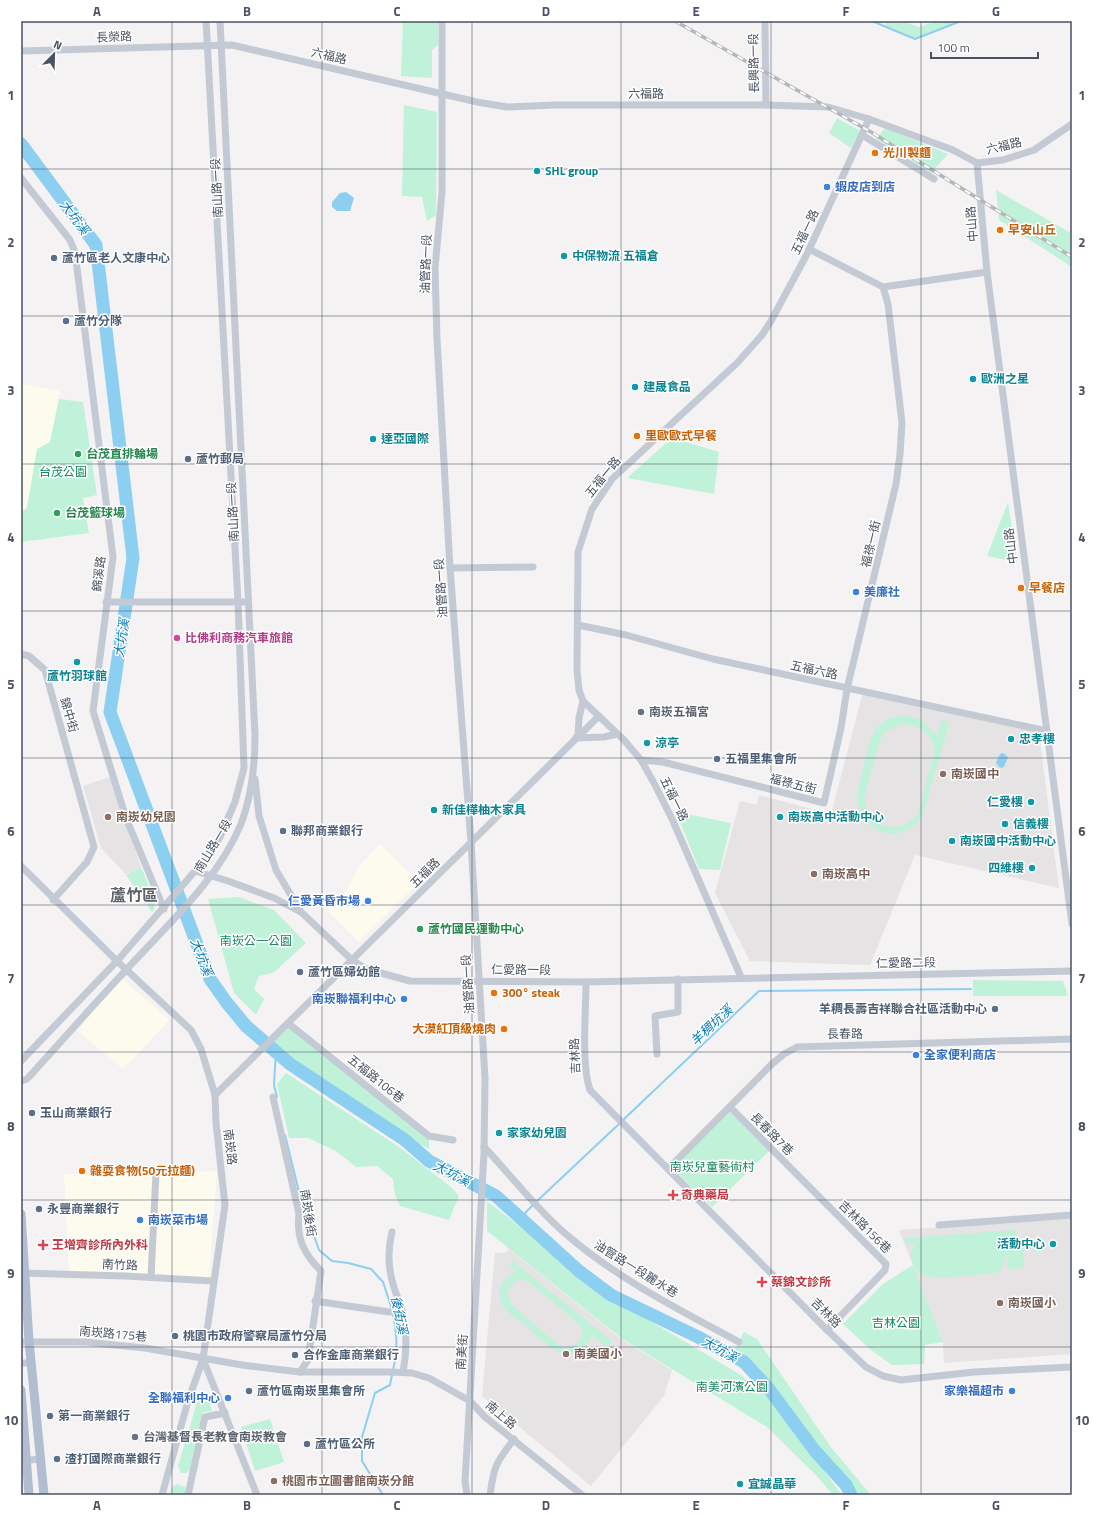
<svg xmlns="http://www.w3.org/2000/svg" width="1093" height="1516" font-family="'Titillium Web','Noto Sans TC',sans-serif">
	<style>
		.commercial { fill: #fdfbed }
		.education { fill: #e5e3e4 }
		.green { fill: #c0f2da; fill-rule: evenodd }
		.water { fill: #8ccff0 }
		.lines { fill: none; stroke-linecap: round; stroke-linejoin: round }
		.stream { stroke: #8ccff0; stroke-width: 2 }
		.river { stroke: #8ccff0; stroke-width: 13 }
		.minor { stroke: #c3cad4; stroke-width: 7 }
		.major { stroke: #b1bdd1; stroke-width: 9 }
		.rail-casing { stroke: #b4b6bc; stroke-width: 3.5 }
		.rail { stroke: #fff; stroke-width: 2; stroke-dasharray: 6; stroke-linecap: butt }
		.grid { fill: none; stroke: #495261; stroke-width: 1; stroke-opacity: 0.55 }
		.food-dot { fill: #e8710a; stroke: #fff; stroke-width: 1.5 }
		.culture-dot { fill: #0f9aa8; stroke: #fff; stroke-width: 1.5 }
		.shop-dot { fill: #3f7fe0; stroke: #fff; stroke-width: 1.5 }
		.service-dot { fill: #5c6f8a; stroke: #fff; stroke-width: 1.5 }
		.leisure-dot { fill: #2e9e5b; stroke: #fff; stroke-width: 1.5 }
		.hotel-dot { fill: #d1479c; stroke: #fff; stroke-width: 1.5 }
		.worship-dot { fill: #6b7280; stroke: #fff; stroke-width: 1.5 }
		.education-dot { fill: #8d6e63; stroke: #fff; stroke-width: 1.5 }
		.health-dot { fill: #e0444e; stroke: #fff; stroke-width: 1.5 }
		.labels { text-anchor: middle; stroke-width: 3; stroke-linejoin: round; paint-order: stroke }
		.street-label { font-size: 12px; fill: #495261; stroke: #fff }
		.food-label { font-size: 12px; font-weight: bold; fill: #c56008; stroke: #fff; text-anchor: start }
		.culture-label { font-size: 12px; font-weight: bold; fill: #0d838f; stroke: #fff; text-anchor: start }
		.shop-label { font-size: 12px; font-weight: bold; fill: #366cbe; stroke: #fff; text-anchor: start }
		.service-label { font-size: 12px; font-weight: bold; fill: #4e5e75; stroke: #fff; text-anchor: start }
		.leisure-label { font-size: 12px; font-weight: bold; fill: #27864d; stroke: #fff; text-anchor: start }
		.park-label { font-size: 12px; fill: #14875c; stroke: #fff }
		.hotel-label { font-size: 12px; font-weight: bold; fill: #b23c85; stroke: #fff; text-anchor: start }
		.worship-label { font-size: 12px; font-weight: bold; fill: #5b616d; stroke: #fff; text-anchor: start }
		.education-label { font-size: 12px; font-weight: bold; fill: #785e54; stroke: #fff; text-anchor: start }
		.health-label { font-size: 12px; font-weight: bold; fill: #be3a42; stroke: #fff; text-anchor: start }
		.water-label { font-size: 13px; font-style: italic; fill: #077bb6; stroke: #fff }
		.district-label { font-size: 16px; font-weight: bold; fill: #5e6167; stroke: #fff }
		.neatline { fill: none; stroke: #495261; stroke-width: 1.5 }
		.grid-label { font-size: 13px; text-anchor: middle; font-weight: bold; fill: #495261 }
	</style>
	<rect width="100%" height="100%" fill="#f4f2f2"/>
	<g class="commercial">
		<polygon points="21,384 60,391 50,442 37,450 27,508 21,512"/>
		<polygon points="380,844 419,882 359,942 327,910 346,892 357,868"/>
		<polygon points="121,978 170,1020 123,1069 77,1031"/>
		<polygon points="217,1171 209,1279 69,1273 64,1174"/>
	</g>
	<g class="education">
		<polygon points="863,692 960,713 1039,733 1059,888 915,855 870,965 750,961 715,893 740,801 757,805 759,795 831,814"/>
		<polygon points="110,777 141,867 126,874 101,848 83,786"/>
		<polygon points="1072,1218 1072,1354 944,1363 943,1342 899,1230"/>
		<polygon points="509,1249 621,1339 672,1370 664,1396 591,1486 482,1396 495,1253 505,1253"/>
	</g>
	<g class="green">
		<polygon points="403,21 438,21 438,45 432,50 432,78 401,76"/>
		<polygon points="885,21 902,21 919,27 937,21 960,21 915,39 886,26"/>
		<polygon points="404,105 437,112 436,215 427,221 422,197 402,196"/>
		<polygon points="837,118 860,131 851,148 829,133"/>
		<polygon points="885,128 948,154 931,173 876,139"/>
		<polygon points="996,190 1069,232 1072,231 1072,267 999,220"/>
		<polygon points="59,399 83,402 97,495 83,498 89,533 21,542 21,512 27,508 37,449 50,442"/>
		<polygon points="672,438 719,452 714,494 627,478"/>
		<polygon points="1008,502 1017,562 987,556"/>
		<path d="M899,716C918,715 926,723 937,736L941,720L950,722L922,817C915,826 906,833 894,833C886,834 878,831 871,826C849,810 860,783 865,761C868,749 870,735 878,727C884,720 891,717 899,716ZM902,724C917,724 933,733 934,750C934,760 928,773 926,783C923,792 922,804 918,813C911,827 891,831 878,823C869,818 865,808 864,798L880,739L887,731Z"/>
		<polygon points="676,812 731,823 720,870 699,869"/>
		<polygon points="141,867 155,901 154,910 152,912 126,875"/>
		<polygon points="239,897 274,910 306,943 273,973 259,976 254,989 264,999 256,1015 234,993 208,899"/>
		<polygon points="973,980 1063,981 1068,996 973,996"/>
		<polygon points="289,1024 429,1136 429,1149 365,1115 302,1066 288,1060 268,1044"/>
		<polygon points="286,1073 399,1147 451,1187 459,1196 449,1220 400,1206 395,1195 393,1179 377,1166 356,1167 336,1151 308,1138 289,1138 277,1084"/>
		<polygon points="729,1111 769,1151 712,1207 672,1168"/>
		<polygon points="487,1201 613,1299 741,1375 772,1401 842,1495 833,1495 816,1475 767,1427 621,1338 487,1231"/>
		<path d="M1016,1230L1017,1237L1003,1238L1007,1247L1006,1241L1022,1240L1024,1268L1008,1269L1007,1255L1001,1269L998,1272C984,1275 935,1280 923,1275C919,1273 915,1268 913,1264C909,1256 911,1250 916,1244H906L905,1238Z"/>
		<path d="M513,1261L612,1341L607,1348L592,1335C576,1377 546,1344 526,1326C519,1321 507,1313 503,1306C501,1302 499,1295 499,1291C501,1281 509,1275 517,1271L509,1265ZM523,1280L529,1282L578,1323C588,1337 577,1348 562,1348L512,1305L507,1293C511,1284 514,1281 523,1280Z"/>
		<polygon points="913,1265 943,1342 925,1345 924,1364 892,1365 871,1350 843,1324 883,1284"/>
		<polygon points="744,1332 757,1339 830,1446 871,1495 858,1495 750,1360 735,1349"/>
		<polygon points="198,1399 209,1400 212,1411 203,1412 191,1469 186,1473 181,1473 178,1466"/>
		<polygon points="270,1419 284,1462 255,1471 241,1427"/>
		<polygon points="177,1484 185,1487 186,1495 170,1495 171,1488"/>
	</g>
	<g class="water">
		<polygon points="346,192 354,198 350,211 337,211 332,207 332,202 340,193"/>
		<polygon points="1003,753 1008,757 1004,767 1000,768 996,763 1000,754"/>
	</g>
	<g class="lines">
		<g class="stream">
			<polyline points="872,21 915,39 961,21"/>
			<polyline points="276,1051 274,1085 277,1097"/>
			<polyline points="623,1120 759,991 971,989"/>
			<polyline points="285,1135 300,1196 319,1250 332,1261 348,1263 371,1269 383,1282 392,1309"/>
			<polyline points="536,1202 620,1123"/>
			<polyline points="521,1217 533,1205"/>
			<path d="M393,1370C398,1350 397,1334 393,1314"/>
			<polyline points="383,1495 362,1461 362,1437 375,1393 390,1385 392,1375"/>
		</g>
		<polyline class="river" points="21,144 96,245 133,558 110,712 210,979 227,1003 246,1026 290,1064 405,1140 429,1161 496,1196 579,1271 611,1295 698,1337 744,1362 769,1389 815,1451 846,1485 851,1495"/>
		<g class="minor">
			<polyline points="442,21 442,192 435,268 437,339 450,568 471,842 485,1078 484,1154 465,1481 467,1495"/>
			<polyline points="765,21 766,105"/>
			<polyline points="21,51 232,45 477,102 507,107 555,105 766,105 828,107 869,119 953,150 977,163 1003,160 1034,150 1072,124"/>
			<polyline points="862,135 934,179"/>
			<polyline points="977,163 987,272 1072,924"/>
			<polyline points="21,178 70,240 75,252 113,557 93,711 126,818 164,909"/>
			<polyline points="883,287 987,272"/>
			<polyline points="450,568 533,567"/>
			<polyline points="106,602 248,602"/>
			<polyline points="578,625 626,635 713,659 1047,731"/>
			<polyline points="21,654 29,656 45,670 94,847 87,862 53,900"/>
			<polyline points="578,736 579,718 583,701"/>
			<polyline points="576,738 604,737 617,734"/>
			<polyline points="641,760 663,762 824,803 841,728 847,689 896,484 900,454 902,423 888,304 883,287 809,249"/>
			<polyline points="255,779 259,816 276,870 301,912 352,960 366,969 410,981 586,982 1072,971"/>
			<polyline points="21,866 117,961 191,1030 201,1049 215,1095 216,1123 225,1205 203,1359 257,1495"/>
			<polyline points="195,871 228,881 274,898 299,911"/>
			<polyline points="741,977 673,821 654,783 641,760 624,740 583,701 579,690 577,670 578,552 592,509 612,479 737,363 762,335 771,321 807,254 869,119"/>
			<path d="M586,982C586,1011 581,1065 590,1090L827,1330L866,1367L883,1376L901,1380L974,1372L1072,1367"/>
			<polyline points="289,1024 429,1136 453,1140"/>
			<polyline points="657,1054 655,1016 678,1012 678,979"/>
			<polyline points="21,1061 117,961 195,871 219,839 235,802 244,768 238,602 206,21"/>
			<path d="M21,1081L27,1079C60,1043 93,1005 127,969C167,925 218,880 241,824C252,795 255,766 255,735L220,21"/>
			<polyline points="215,1095 599,716"/>
			<path d="M273,1097L299,1214C296,1238 304,1254 321,1271L308,1360L300,1372"/>
			<polyline points="730,1107 886,1264 885,1270 827,1330"/>
			<path d="M484,1147C512,1176 536,1209 567,1235C618,1279 680,1310 739,1342"/>
			<polyline points="668,1169 772,1064 784,1054 797,1047 1072,1039"/>
			<polyline points="939,1225 1072,1215"/>
			<path d="M392,1232C388,1248 388,1267 393,1284C395,1293 400,1301 402,1311C407,1331 407,1352 403,1372"/>
			<polyline points="21,1273 125,1276 213,1281"/>
			<polyline points="151,1277 156,1173"/>
			<polyline points="315,1301 389,1312 402,1310"/>
			<polyline points="21,1342 85,1342 145,1348 242,1365 300,1372 391,1372 412,1373 429,1378 470,1401 485,1417 582,1495"/>
			<polyline points="21,1363 31,1363"/>
			<polyline points="21,1461 40,1459"/>
			<polyline points="162,1495 188,1401 203,1359"/>
			<polyline points="188,1495 205,1417 225,1413"/>
			<path d="M490,1495C494,1465 496,1463 514,1439"/>
		</g>
		<g class="major">
			<polyline points="21,1214 29,1341 44,1495"/>
			<polyline points="21,1390 29,1495"/>
		</g>
		<g class="rail-casing">
			<polyline id="rail" points="675,21 871,132 1072,257"/>
		</g>
		<use href="#rail" class="rail"/>
	</g>
	<path class="grid" d="M172,21V1495M322,21V1495M472,21V1495M621,21V1495M771,21V1495M921,21V1495M21,169H1072M21,316H1072M21,464H1072M21,611H1072M21,758H1072M21,905H1072M21,1052H1072M21,1200H1072M21,1347H1072"/>
	<g class="food-dot">
		<circle cx="875" cy="153" r="4"/>
		<circle cx="1000" cy="230" r="4"/>
		<circle cx="637" cy="436" r="4"/>
		<circle cx="1021" cy="588" r="4"/>
		<circle cx="494" cy="993" r="4"/>
		<circle cx="504" cy="1029" r="4"/>
		<circle cx="82" cy="1171" r="4"/>
	</g>
	<g class="culture-dot">
		<circle cx="537" cy="171" r="4"/>
		<circle cx="564" cy="256" r="4"/>
		<circle cx="973" cy="379" r="4"/>
		<circle cx="635" cy="387" r="4"/>
		<circle cx="373" cy="439" r="4"/>
		<circle cx="77" cy="662" r="4"/>
		<circle cx="1011" cy="739" r="4"/>
		<circle cx="647" cy="743" r="4"/>
		<circle cx="1031" cy="802" r="4"/>
		<circle cx="434" cy="810" r="4"/>
		<circle cx="780" cy="817" r="4"/>
		<circle cx="1005" cy="824" r="4"/>
		<circle cx="952" cy="841" r="4"/>
		<circle cx="1032" cy="868" r="4"/>
		<circle cx="499" cy="1133" r="4"/>
		<circle cx="1053" cy="1244" r="4"/>
		<circle cx="740" cy="1484" r="4"/>
	</g>
	<g class="shop-dot">
		<circle cx="827" cy="187" r="4"/>
		<circle cx="856" cy="592" r="4"/>
		<circle cx="368" cy="901" r="4"/>
		<circle cx="404" cy="999" r="4"/>
		<circle cx="916" cy="1055" r="4"/>
		<circle cx="140" cy="1220" r="4"/>
		<circle cx="1012" cy="1391" r="4"/>
		<circle cx="228" cy="1398" r="4"/>
	</g>
	<g class="service-dot">
		<circle cx="54" cy="258" r="4"/>
		<circle cx="66" cy="321" r="4"/>
		<circle cx="188" cy="459" r="4"/>
		<circle cx="717" cy="759" r="4"/>
		<circle cx="283" cy="831" r="4"/>
		<circle cx="300" cy="972" r="4"/>
		<circle cx="995" cy="1009" r="4"/>
		<circle cx="32" cy="1113" r="4"/>
		<circle cx="39" cy="1209" r="4"/>
		<circle cx="175" cy="1336" r="4"/>
		<circle cx="295" cy="1355" r="4"/>
		<circle cx="249" cy="1391" r="4"/>
		<circle cx="50" cy="1416" r="4"/>
		<circle cx="307" cy="1444" r="4"/>
		<circle cx="57" cy="1459" r="4"/>
	</g>
	<g class="leisure-dot">
		<circle cx="78" cy="454" r="4"/>
		<circle cx="57" cy="513" r="4"/>
		<circle cx="420" cy="929" r="4"/>
	</g>
	<circle class="hotel-dot" cx="177" cy="638" r="4"/>
	<g class="worship-dot">
		<circle cx="641" cy="712" r="4"/>
		<circle cx="135" cy="1437" r="4"/>
	</g>
	<g class="education-dot">
		<circle cx="943" cy="774" r="4"/>
		<circle cx="108" cy="817" r="4"/>
		<circle cx="814" cy="874" r="4"/>
		<circle cx="1000" cy="1303" r="4"/>
		<circle cx="566" cy="1354" r="4"/>
		<circle cx="274" cy="1481" r="4"/>
	</g>
	<g class="health-dot">
		<path d="M671 1189h4v4h4v4h-4v4h-4v-4h-4v-4h4z"/>
		<path d="M41 1239h4v4h4v4h-4v4h-4v-4h-4v-4h4z"/>
		<path d="M760 1276h4v4h4v4h-4v4h-4v-4h-4v-4h4z"/>
	</g>
	<g class="labels">
		<g class="street-label">
			<text transform="translate(114 37) rotate(-2)" y="4">長榮路</text>
			<text transform="translate(329 56) rotate(13)" y="4">六福路</text>
			<text transform="translate(754 63) rotate(-91)" y="4">長興路一段</text>
			<text x="646" y="98">六福路</text>
			<text transform="translate(1004 146) rotate(-13)" y="4">六福路</text>
			<text transform="translate(217 188) rotate(-93)" y="4">南山路一段</text>
			<text transform="translate(972 224) rotate(-95)" y="4">中山路</text>
			<text transform="translate(805 232) rotate(-65)" y="4">五福一路</text>
			<text transform="translate(426 264) rotate(-88)" y="4">油管路一段</text>
			<text transform="translate(603 477) rotate(-51)" y="4">五福一路</text>
			<text transform="translate(233 512) rotate(-93)" y="4">南山路一段</text>
			<text transform="translate(871 544) rotate(-77)" y="4">福祿一街</text>
			<text transform="translate(1011 546) rotate(-97)" y="4">中山路</text>
			<text transform="translate(99 574) rotate(-83)" y="4">錦溪路</text>
			<text transform="translate(441 588) rotate(-94)" y="4">油管路一段</text>
			<text transform="translate(814 670) rotate(12)" y="4">五福六路</text>
			<text transform="translate(69 715) rotate(74)" y="4">錦中街</text>
			<text transform="translate(793 784) rotate(14)" y="4">福祿五街</text>
			<text transform="translate(674 799) rotate(64)" y="4">五福一路</text>
			<text transform="translate(213 846) rotate(-59)" y="4">南山路一段</text>
			<text transform="translate(425 873) rotate(-45)" y="4">五福路</text>
			<text transform="translate(906 963) rotate(-1)" y="4">仁愛路二段</text>
			<text transform="translate(521 970) rotate(1)" y="4">仁愛路一段</text>
			<text transform="translate(468 984) rotate(-94)" y="4">油管路一段</text>
			<text transform="translate(845 1034) rotate(-1)" y="4">長春路</text>
			<text transform="translate(575 1056) rotate(-92)" y="4">吉林路</text>
			<text transform="translate(376 1079) rotate(39)" y="4">五福路106巷</text>
			<text transform="translate(772 1134) rotate(45)" y="4">長春路7巷</text>
			<text transform="translate(230 1147) rotate(83)" y="4">南崁路</text>
			<text transform="translate(308 1213) rotate(81)" y="4">南崁後街</text>
			<text transform="translate(865 1227) rotate(45)" y="4">吉林路156巷</text>
			<text transform="translate(120 1265) rotate(2)" y="4">南竹路</text>
			<text transform="translate(636 1269) rotate(32)" y="4">油管路一段麗水巷</text>
			<text transform="translate(826 1313) rotate(45)" y="4">吉林路</text>
			<text transform="translate(113 1334) rotate(5)" y="4">南崁路175巷</text>
			<text transform="translate(462 1352) rotate(-86)" y="4">南美街</text>
			<text transform="translate(501 1415) rotate(40)" y="4">南上路</text>
		</g>
		<g class="food-label">
			<text x="883" y="157">光川製麵</text>
			<text x="1008" y="234">早安山丘</text>
			<text x="645" y="440">里歐歐式早餐</text>
			<text x="1029" y="592">早餐店</text>
			<text x="502" y="997">300° steak</text>
			<text x="496" y="1033" text-anchor="end">大漠紅頂級燒肉</text>
			<text x="90" y="1175">雜耍食物(50元拉麵)</text>
		</g>
		<g class="culture-label">
			<text x="545" y="175">SHL group</text>
			<text x="572" y="260">中保物流 五福倉</text>
			<text x="981" y="383">歐洲之星</text>
			<text x="643" y="391">建晟食品</text>
			<text x="381" y="443">達亞國際</text>
			<text x="77" y="680" text-anchor="middle">蘆竹羽球館</text>
			<text x="1019" y="743">忠孝樓</text>
			<text x="655" y="747">涼亭</text>
			<text x="1023" y="806" text-anchor="end">仁愛樓</text>
			<text x="442" y="814">新佳樺柚木家具</text>
			<text x="788" y="821">南崁高中活動中心</text>
			<text x="1013" y="828">信義樓</text>
			<text x="960" y="845">南崁國中活動中心</text>
			<text x="1024" y="872" text-anchor="end">四維樓</text>
			<text x="507" y="1137">家家幼兒園</text>
			<text x="1045" y="1248" text-anchor="end">活動中心</text>
			<text x="748" y="1488">宜誠晶華</text>
		</g>
		<g class="shop-label">
			<text x="835" y="191">蝦皮店到店</text>
			<text x="864" y="596">美廉社</text>
			<text x="360" y="905" text-anchor="end">仁愛黃昏市場</text>
			<text x="396" y="1003" text-anchor="end">南崁聯福利中心</text>
			<text x="924" y="1059">全家便利商店</text>
			<text x="148" y="1224">南崁菜市場</text>
			<text x="1004" y="1395" text-anchor="end">家樂福超市</text>
			<text x="220" y="1402" text-anchor="end">全聯福利中心</text>
		</g>
		<g class="service-label">
			<text x="62" y="262">蘆竹區老人文康中心</text>
			<text x="74" y="325">蘆竹分隊</text>
			<text x="196" y="463">蘆竹郵局</text>
			<text x="725" y="763">五福里集會所</text>
			<text x="291" y="835">聯邦商業銀行</text>
			<text x="308" y="976">蘆竹區婦幼館</text>
			<text x="987" y="1013" text-anchor="end">羊稠長壽吉祥聯合社區活動中心</text>
			<text x="40" y="1117">玉山商業銀行</text>
			<text x="47" y="1213">永豐商業銀行</text>
			<text x="183" y="1340">桃園市政府警察局蘆竹分局</text>
			<text x="303" y="1359">合作金庫商業銀行</text>
			<text x="257" y="1395">蘆竹區南崁里集會所</text>
			<text x="58" y="1420">第一商業銀行</text>
			<text x="315" y="1448">蘆竹區公所</text>
			<text x="65" y="1463">渣打國際商業銀行</text>
		</g>
		<g class="leisure-label">
			<text x="86" y="458">台茂直排輪場</text>
			<text x="65" y="517">台茂籃球場</text>
			<text x="428" y="933">蘆竹國民運動中心</text>
		</g>
		<g class="park-label">
			<text x="63" y="476">台茂公園</text>
			<text x="256" y="945">南崁公一公園</text>
			<text x="712" y="1171">南崁兒童藝術村</text>
			<text x="896" y="1327">吉林公園</text>
			<text x="732" y="1391">南美河濱公園</text>
		</g>
		<g class="hotel-label">
			<text x="185" y="642">比佛利商務汽車旅館</text>
		</g>
		<g class="worship-label">
			<text x="649" y="716">南崁五福宮</text>
			<text x="143" y="1441">台灣基督長老教會南崁教會</text>
		</g>
		<g class="education-label">
			<text x="951" y="778">南崁國中</text>
			<text x="116" y="821">南崁幼兒園</text>
			<text x="822" y="878">南崁高中</text>
			<text x="1008" y="1307">南崁國小</text>
			<text x="574" y="1358">南美國小</text>
			<text x="282" y="1485">桃園市立圖書館南崁分館</text>
		</g>
		<g class="health-label">
			<text x="681" y="1199">奇典藥局</text>
			<text x="52" y="1249">王增齊診所內外科</text>
			<text x="771" y="1286">蔡錦文診所</text>
		</g>
		<g class="water-label">
			<text transform="translate(75 217) rotate(53)" y="5">大坑溪</text>
			<text transform="translate(121 638) rotate(-81)" y="5">大坑溪</text>
			<text transform="translate(202 957) rotate(69)" y="5">大坑溪</text>
			<text transform="translate(711 1025) rotate(-43)" y="5">羊稠坑溪</text>
			<text transform="translate(452 1173) rotate(27)" y="5">大坑溪</text>
			<text transform="translate(400 1315) rotate(79)" y="5">後街溪</text>
			<text transform="translate(720 1349) rotate(29)" y="5">大坑溪</text>
		</g>
		<g class="district-label">
			<text x="134" y="901">蘆竹區</text>
		</g>
	</g>
	<rect width="1093" height="1516" fill="none" stroke="#ffffff" stroke-width="44"/>
	<g transform="translate(54 54) rotate(23)" stroke="#ffffff" stroke-width="3" paint-order="stroke">
	<path d="M0-3L7 15L0 10L-7 15Z" fill="#495261"/>
	<text y="-6" font-size="11" font-weight="bold" text-anchor="middle" fill="#495261">N</text>
	</g>
	<path d="M931 52v6h107v-6" fill="none" stroke="#495261" stroke-width="2"/>
	<text x="937" y="52" font-size="12" fill="#495261" stroke="#ffffff" stroke-width="3" paint-order="stroke">100 m</text>
	<rect x="22" y="22" width="1049" height="1472" class="neatline"/>
	<g class="grid-label">
		<text x="97" y="16">A</text>
		<text x="247" y="16">B</text>
		<text x="397" y="16">C</text>
		<text x="546" y="16">D</text>
		<text x="696" y="16">E</text>
		<text x="846" y="16">F</text>
		<text x="996" y="16">G</text>
		<text x="11" y="100">1</text>
		<text x="1082" y="100">1</text>
		<text x="11" y="247">2</text>
		<text x="1082" y="247">2</text>
		<text x="11" y="395">3</text>
		<text x="1082" y="395">3</text>
		<text x="11" y="542">4</text>
		<text x="1082" y="542">4</text>
		<text x="11" y="689">5</text>
		<text x="1082" y="689">5</text>
		<text x="11" y="836">6</text>
		<text x="1082" y="836">6</text>
		<text x="11" y="983">7</text>
		<text x="1082" y="983">7</text>
		<text x="11" y="1131">8</text>
		<text x="1082" y="1131">8</text>
		<text x="11" y="1278">9</text>
		<text x="1082" y="1278">9</text>
		<text x="11" y="1425">10</text>
		<text x="1082" y="1425">10</text>
		<text x="97" y="1510">A</text>
		<text x="247" y="1510">B</text>
		<text x="397" y="1510">C</text>
		<text x="546" y="1510">D</text>
		<text x="696" y="1510">E</text>
		<text x="846" y="1510">F</text>
		<text x="996" y="1510">G</text>
	</g>
</svg>
